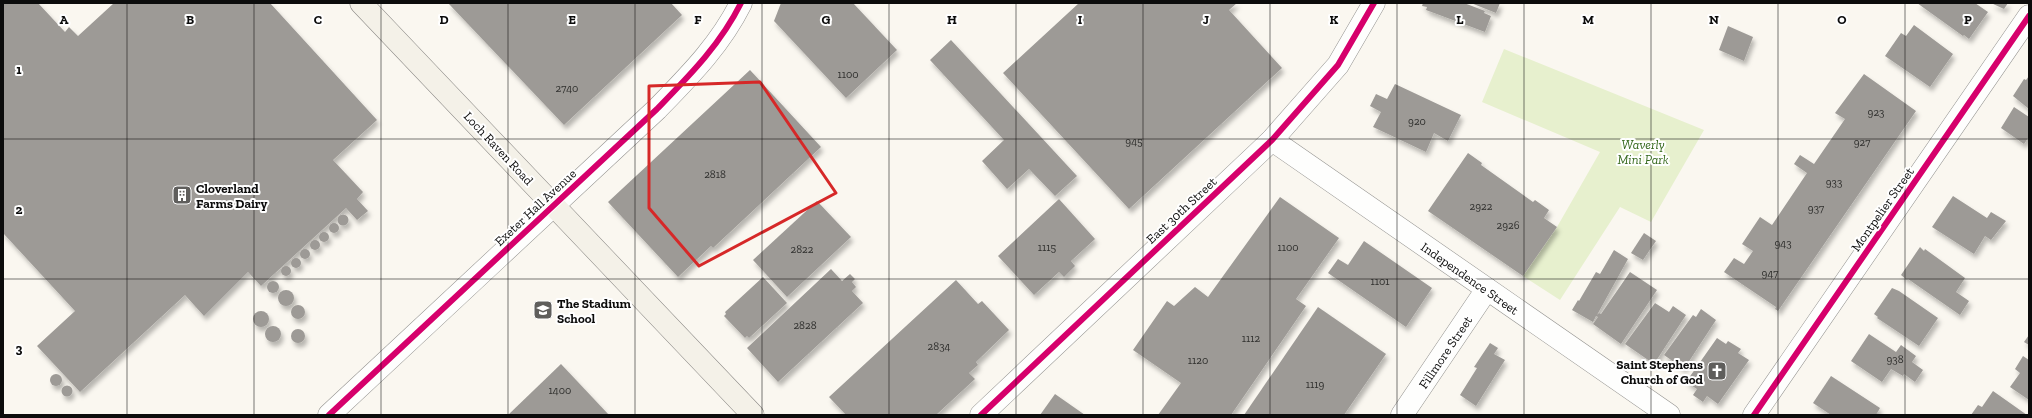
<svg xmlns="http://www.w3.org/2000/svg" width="2032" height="418" font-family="'Zilla Slab',serif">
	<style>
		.green { fill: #e7f0ce }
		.building { fill: #9d9a96; filter: url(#shadow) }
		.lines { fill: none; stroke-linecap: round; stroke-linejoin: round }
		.minor-casing { stroke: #93928f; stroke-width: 23 }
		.tertiary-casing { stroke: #93928f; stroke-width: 23 }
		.secondary-casing { stroke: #8a8885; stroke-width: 23 }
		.minor { stroke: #fefefd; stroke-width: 22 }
		.tertiary { stroke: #fefefd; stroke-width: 22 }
		.secondary { stroke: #f4f1e8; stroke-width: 22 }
		.cycleway-casing { stroke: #fff; stroke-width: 8 }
		.cycleway { stroke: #d6006c; stroke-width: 6 }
		.marked { fill: none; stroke: #d62828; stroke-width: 3; stroke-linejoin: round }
		.grid { fill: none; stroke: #0c0c0c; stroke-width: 1; stroke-opacity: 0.55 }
		.labels { text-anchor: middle; stroke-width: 4; stroke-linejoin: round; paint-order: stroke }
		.number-label { font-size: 11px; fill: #30302e }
		.park-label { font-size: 13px; font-style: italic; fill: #33671a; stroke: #fff }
		.street-label { font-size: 13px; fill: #0c0c0c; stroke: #fff }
		.poi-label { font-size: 13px; font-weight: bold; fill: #0c0c0c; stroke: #fff; text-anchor: start }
		.grid-label { font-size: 13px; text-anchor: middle; font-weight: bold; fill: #0c0c0c; stroke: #fff; stroke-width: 4; stroke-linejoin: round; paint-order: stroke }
	</style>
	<defs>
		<filter id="shadow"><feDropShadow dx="2.5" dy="4.5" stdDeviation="2" flood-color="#0004"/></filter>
	</defs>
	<rect width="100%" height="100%" fill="#faf7f0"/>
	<polygon class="green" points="1504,49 1704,130 1651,222 1620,207 1560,300 1523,276 1557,227 1600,152 1482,102"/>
	<g class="building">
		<polygon points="3,3 38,3 65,32 69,27 78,36 114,3 270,3 377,120 333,160 363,192 357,199 368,211 357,220 346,208 261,286 248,272 204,316 185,295 80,392 37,346 75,311 3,233"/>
		<polygon points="448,3 671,3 682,15 564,125"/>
		<polygon points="781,3 853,3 897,50 846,98 774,21"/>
		<polygon points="1079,3 1237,3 1229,10 1282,68 1129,209 1003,73"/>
		<polygon points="1423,3 1464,3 1485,11 1484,13 1491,16 1485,32 1426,10 1427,7 1422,6"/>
		<polygon points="1471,3 1500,3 1496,13"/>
		<polygon points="1917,3 1975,3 1988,12 1969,39 1964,35 1963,36"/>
		<polygon points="1991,3 2008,3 2004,9"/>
		<polygon points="1914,25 1953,54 1930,87 1885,56 1901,33 1906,36"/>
		<polygon points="1728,26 1753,37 1744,61 1719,50"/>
		<polygon points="951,40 1077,176 1055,196 1029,169 1007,189 982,161 1004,140 930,60"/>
		<polygon points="750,70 821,147 713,248 711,246 678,277 608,202"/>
		<polygon points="1864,74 1916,111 1778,311 1775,309 1776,307 1724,272 1734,258 1744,264 1753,251 1742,244 1760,217 1772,225 1807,173 1794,164 1800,155 1814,164 1845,119 1835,113"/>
		<polygon points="2029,76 2029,109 2013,96 2024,79 2026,80"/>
		<polygon points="1395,84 1461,115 1448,141 1434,133 1426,152 1373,127 1381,112 1370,106 1376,94 1387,99"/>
		<polygon points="2014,107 2029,117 2029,139 2028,138 2024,144 2001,128"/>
		<polygon points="1468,153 1482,163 1481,165 1533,202 1535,200 1549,210 1544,218 1557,227 1523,276 1428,211"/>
		<polygon points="1953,196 1987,218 1991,212 2006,221 1991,240 1985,236 1974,254 1932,227"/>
		<polygon points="1280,197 1339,238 1296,299 1306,306 1231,415 1158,415 1181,383 1133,350 1167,301 1174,306 1195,287 1208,297"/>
		<polygon points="1059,199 1095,239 1071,261 1075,266 1064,277 1059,272 1034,295 998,256"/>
		<polygon points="817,201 851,237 787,297 753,260"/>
		<circle cx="343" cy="220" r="5.5"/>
		<circle cx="334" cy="228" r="5"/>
		<circle cx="324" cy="237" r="5"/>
		<polygon points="1644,233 1656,241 1643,260 1631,253"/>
		<circle cx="315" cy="245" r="5"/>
		<polygon points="1364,241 1432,288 1406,327 1328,273 1338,259 1348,265"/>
		<polygon points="1920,247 1924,251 1925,249 1965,278 1956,292 1969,301 1960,315 1908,279 1907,280 1901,275"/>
		<circle cx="305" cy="254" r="5"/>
		<polygon points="1614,250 1628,259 1597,315 1599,313 1601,314 1630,272 1657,290 1621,344 1593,324 1598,317 1596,316 1593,322 1572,310 1578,300 1579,301 1596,272 1600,274"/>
		<circle cx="296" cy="263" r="5"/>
		<circle cx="286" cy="271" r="5"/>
		<polygon points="831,269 842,281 850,274 855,279 852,282 856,287 852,291 863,303 778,382 747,348"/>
		<polygon points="763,277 787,303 749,338 747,336 745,338 724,316 726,314 725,312"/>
		<polygon points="956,280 978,304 982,301 1009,330 976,362 978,365 969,373 975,379 936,415 846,415 829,397"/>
		<circle cx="273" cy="287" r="6"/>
		<polygon points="1892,288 1899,291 1938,318 1919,346 1877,318 1878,317 1874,314"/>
		<circle cx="286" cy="298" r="8"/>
		<polygon points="1655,303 1669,312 1673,306 1686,315 1654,364 1625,344"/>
		<circle cx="298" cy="312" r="7"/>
		<polygon points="1318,307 1386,354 1344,415 1244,415"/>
		<polygon points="1701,309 1716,320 1684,369 1664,355 1693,315 1696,317"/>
		<circle cx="261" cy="319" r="8"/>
		<circle cx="273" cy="334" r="8"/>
		<circle cx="298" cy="336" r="7"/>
		<polygon points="1869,334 1896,352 1901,345 1916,356 1912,362 1923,370 1915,382 1904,374 1903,376 1891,369 1882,382 1851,361"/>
		<polygon points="2029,335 2029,345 2024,342"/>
		<polygon points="1717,338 1726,344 1728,341 1741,349 1738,353 1749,360 1718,404 1707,396 1703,402 1693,395 1697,389 1686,382"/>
		<polygon points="1490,343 1498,348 1494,354 1505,360 1476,406 1460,395 1477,368 1474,367"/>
		<polygon points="2023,356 2029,360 2029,400 2010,387 2020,373 2015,369"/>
		<polygon points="561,364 609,415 508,415"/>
		<circle cx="56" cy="380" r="6"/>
		<polygon points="1831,376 1880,408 1876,415 1831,415 1813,403"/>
		<circle cx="67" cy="391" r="5.5"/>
		<polygon points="1993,391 2027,415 1971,415 1978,405 1982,407"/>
		<polygon points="1055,394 1085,415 1040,415"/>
	</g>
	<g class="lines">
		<g class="minor-casing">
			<g id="minor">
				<polyline points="1272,140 1669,415"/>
				<polyline points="981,415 1272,140 1338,65 1374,3"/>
				<polyline points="1402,415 1487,289"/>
				<polyline points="1754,415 2029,16"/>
			</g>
		</g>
		<g class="tertiary-casing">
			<path id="tertiary" d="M329,415L657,109C690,75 720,45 741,3"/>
		</g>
		<g class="secondary-casing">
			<polyline id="secondary" points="361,3 753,415"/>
		</g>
		<use href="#minor" class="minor"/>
		<use href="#tertiary" class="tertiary"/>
		<use href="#secondary" class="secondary"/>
		<g class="cycleway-casing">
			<g id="cycleway">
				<path d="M329,415L657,109C690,75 720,45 741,3"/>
				<polyline points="981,415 1272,140 1338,65 1374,3"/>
				<polyline points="1754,415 2029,16"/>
			</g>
		</g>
		<use href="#cycleway" class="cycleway"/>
	</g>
	<path class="marked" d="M760,82L836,193L699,266L649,208V86Z"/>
	<path class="grid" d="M127,3V415M254,3V415M381,3V415M508,3V415M635,3V415M762,3V415M889,3V415M1016,3V415M1143,3V415M1270,3V415M1397,3V415M1524,3V415M1651,3V415M1778,3V415M1905,3V415M3,139H2029M3,279H2029"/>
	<defs>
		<g id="building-square" transform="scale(1)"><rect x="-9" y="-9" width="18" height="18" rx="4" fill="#5f5e5c" stroke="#fff"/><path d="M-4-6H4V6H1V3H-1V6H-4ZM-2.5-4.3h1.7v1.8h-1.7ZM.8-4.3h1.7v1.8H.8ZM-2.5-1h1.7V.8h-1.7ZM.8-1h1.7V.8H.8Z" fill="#fff"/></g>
		<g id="school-square" transform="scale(1)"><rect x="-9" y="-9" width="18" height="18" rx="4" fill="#5f5e5c" stroke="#fff"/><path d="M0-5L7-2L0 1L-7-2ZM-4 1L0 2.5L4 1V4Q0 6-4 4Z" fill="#fff"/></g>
		<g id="church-square" transform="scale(1)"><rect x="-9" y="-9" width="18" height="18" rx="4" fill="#5f5e5c" stroke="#fff"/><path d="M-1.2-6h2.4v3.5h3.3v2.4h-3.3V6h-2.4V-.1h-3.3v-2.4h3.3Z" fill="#fff"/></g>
	</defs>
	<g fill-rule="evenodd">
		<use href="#building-square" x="182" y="195"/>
		<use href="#school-square" x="543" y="310"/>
		<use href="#church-square" x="1717" y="371"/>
	</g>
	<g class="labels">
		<g class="number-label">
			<text x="848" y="78">1100</text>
			<text x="567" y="92">2740</text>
			<text x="1876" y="116">923</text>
			<text x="1417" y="125">920</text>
			<text x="1134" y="145">945</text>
			<text x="1862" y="146">927</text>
			<text x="715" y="178">2818</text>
			<text x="1834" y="186">933</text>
			<text x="1481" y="210">2922</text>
			<text x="1816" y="212">937</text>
			<text x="1508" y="229">2926</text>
			<text x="1783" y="247">943</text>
			<text x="1047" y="251">1115</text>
			<text x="1288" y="251">1100</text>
			<text x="802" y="253">2822</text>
			<text x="1770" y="277">947</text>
			<text x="1380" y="285">1101</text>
			<text x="805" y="329">2828</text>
			<text x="1251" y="342">1112</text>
			<text x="939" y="350">2834</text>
			<text x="1895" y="363">938</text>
			<text x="1198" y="364">1120</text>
			<text x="1315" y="388">1119</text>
			<text x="560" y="394">1400</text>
		</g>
		<g class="park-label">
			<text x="1643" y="149">Waverly<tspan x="1643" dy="15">Mini Park</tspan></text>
		</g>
		<g class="street-label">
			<text transform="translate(499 148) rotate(47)" y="5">Loch Raven Road</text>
			<text transform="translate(535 207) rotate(-43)" y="5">Exeter Hall Avenue</text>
			<text transform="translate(1882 209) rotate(-55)" y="5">Montpelier Street</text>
			<text transform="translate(1181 210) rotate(-43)" y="5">East 30th Street</text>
			<text transform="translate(1470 278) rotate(35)" y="5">Independence Street</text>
			<text transform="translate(1445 352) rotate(-56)" y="5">Fillmore Street</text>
		</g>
		<g class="poi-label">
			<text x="196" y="193">Cloverland<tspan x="196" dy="15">Farms Dairy</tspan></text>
			<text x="557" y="308">The Stadium<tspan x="557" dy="15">School</tspan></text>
			<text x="1703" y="369" text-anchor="end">Saint Stephens<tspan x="1703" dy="15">Church of God</tspan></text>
		</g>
	</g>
	<g class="grid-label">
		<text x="64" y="24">A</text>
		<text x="190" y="24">B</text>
		<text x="318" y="24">C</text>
		<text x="444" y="24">D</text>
		<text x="572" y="24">E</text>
		<text x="698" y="24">F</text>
		<text x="826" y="24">G</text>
		<text x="952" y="24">H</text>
		<text x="1080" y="24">I</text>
		<text x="1206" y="24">J</text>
		<text x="1334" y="24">K</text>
		<text x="1460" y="24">L</text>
		<text x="1588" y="24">M</text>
		<text x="1714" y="24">N</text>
		<text x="1842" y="24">O</text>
		<text x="1968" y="24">P</text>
		<text x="19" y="74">1</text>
		<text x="19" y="214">2</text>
		<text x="19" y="353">3</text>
	</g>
	<rect width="2032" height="418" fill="none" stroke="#0c0c0c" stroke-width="8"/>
</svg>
